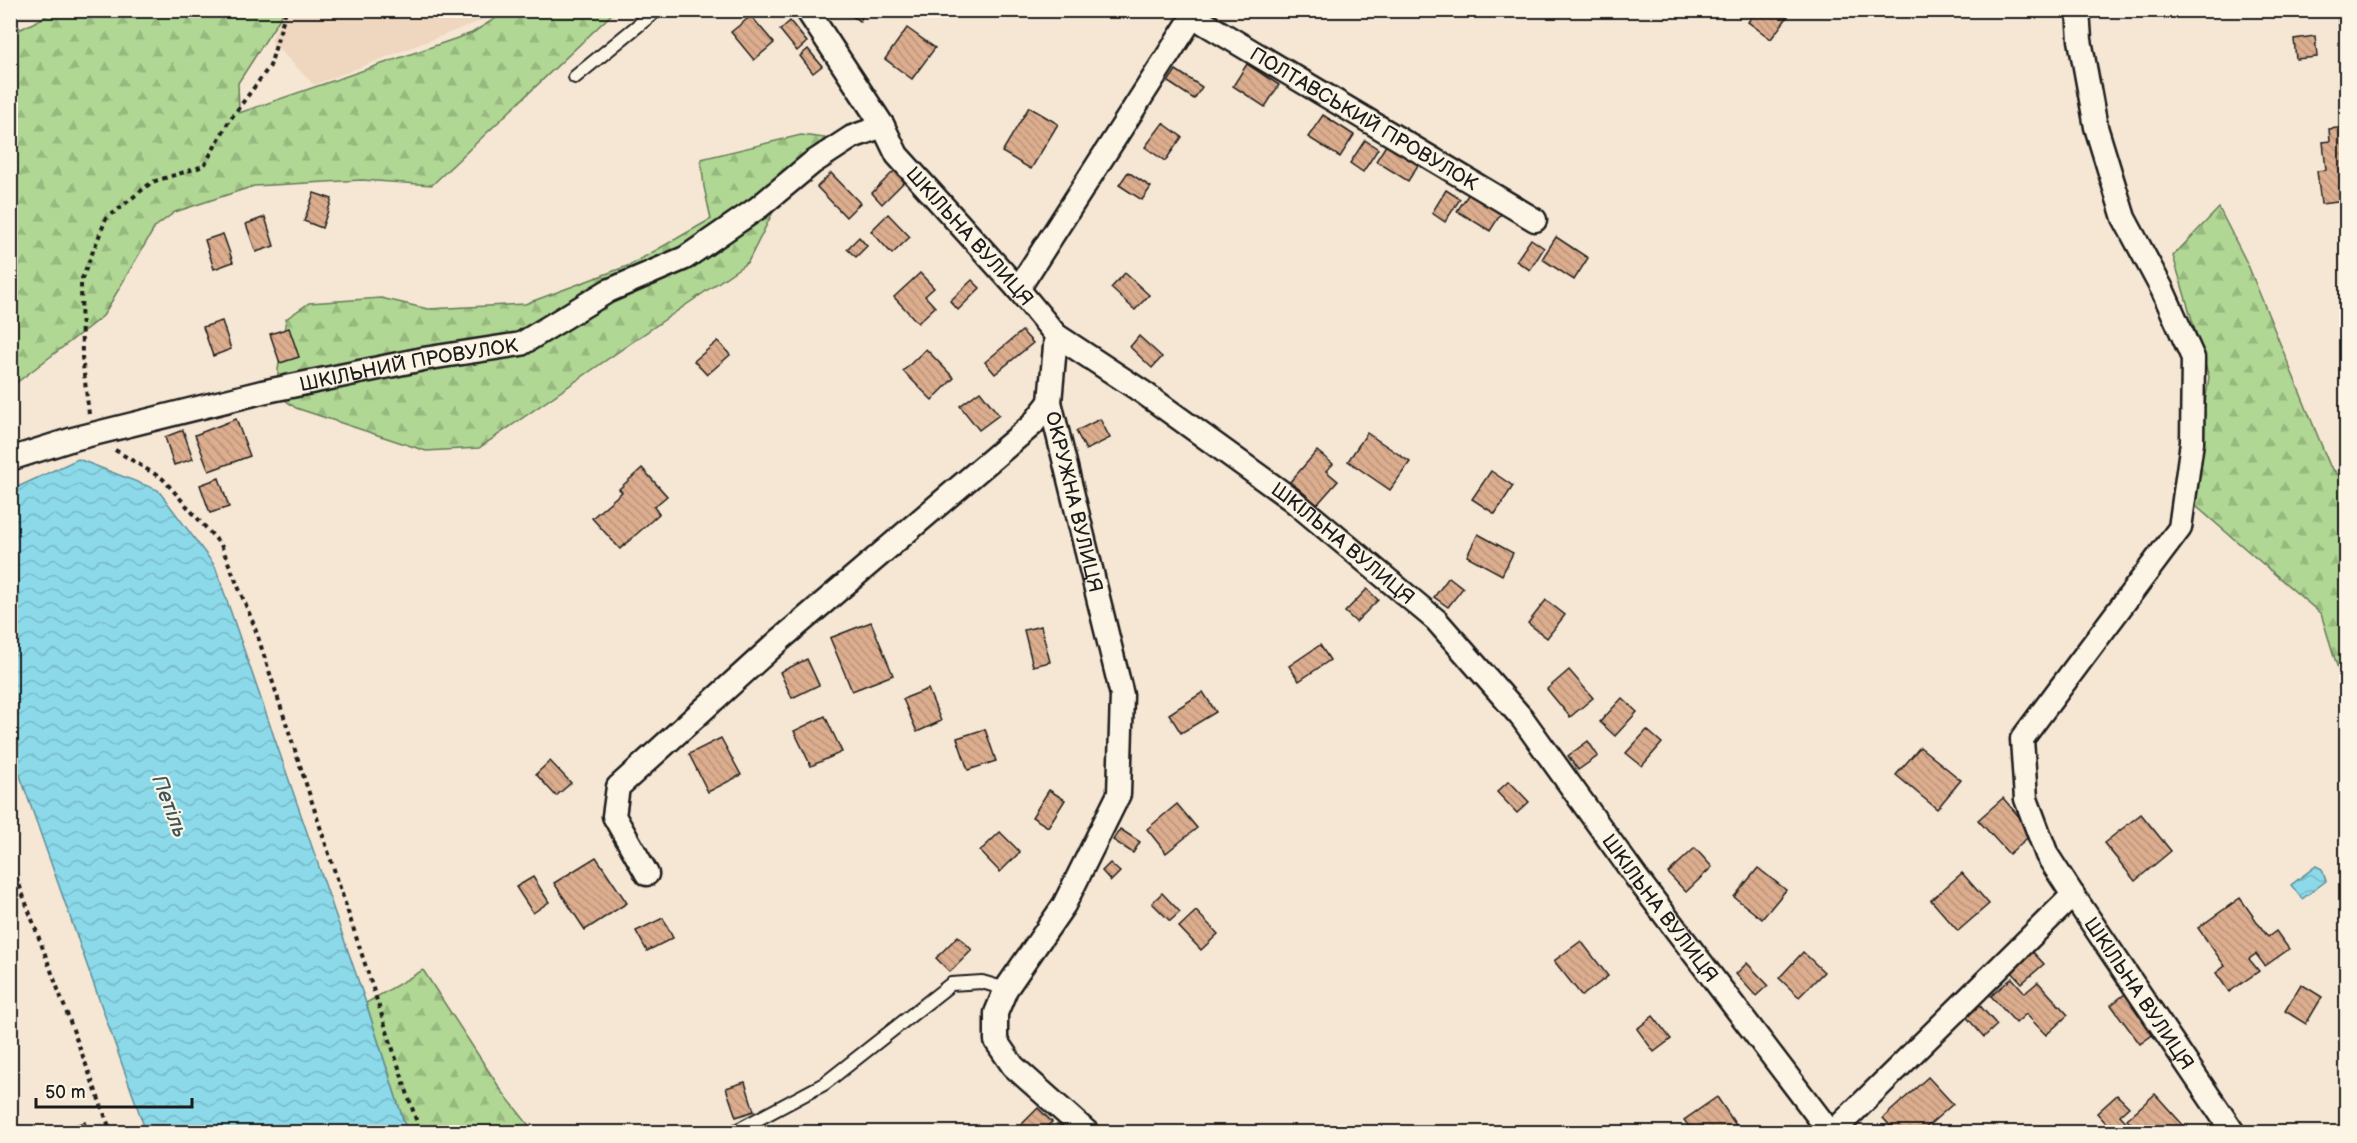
<svg xmlns="http://www.w3.org/2000/svg" width="2357" height="1143" font-family="'Balsamiq Sans',sans-serif">
	<style>
		.built { fill: #eed6bf }
		.forest { fill: url(#forest-firs); stroke: #667a58; stroke-width: 1.5 }
		.water { fill: url(#water-waves); stroke: #5f8d97; stroke-width: 1.5 }
		.building { fill: url(#building-back-hatch); stroke: #1c1c1c; stroke-width: 1.5 }
		.lines { fill: none; stroke-linecap: round; stroke-linejoin: round }
		.service-casing { stroke: #1c1c1c; stroke-width: 16 }
		.minor-casing { stroke: #1c1c1c; stroke-width: 27 }
		.path { stroke: #1c1c1c; stroke-width: 4; stroke-dasharray: 4.5 4.5; stroke-linecap: butt }
		.service { stroke: #fcf5e5; stroke-width: 12 }
		.minor { stroke: #fcf5e5; stroke-width: 22 }
		.labels { text-anchor: middle; stroke-width: 4.5; stroke-linejoin: round; paint-order: stroke }
		.street-label { font-size: 20px; fill: #1c1c1c; stroke: #fcf5e5 }
		.water-label { font-size: 21px; font-style: italic; fill: #3d555a; stroke: #fcf5e5 }
	</style>
	<defs>
		<pattern id="forest-firs" width="22" height="20" patternUnits="userSpaceOnUse" patternTransform="scale(1.5)"><rect width="22" height="20" fill="#b0d793"/><path d="M5 1l3.5 6h-7zM16 11l3.5 6h-7z" fill="#97b87e"/></pattern>
		<pattern id="water-waves" width="16" height="10" patternUnits="userSpaceOnUse" patternTransform="scale(1.5)"><rect width="16" height="10" fill="#8bd9e9"/><path d="M0 5q4-4 8 0t8 0" fill="none" stroke="#77bac7"/></pattern>
		<pattern id="building-back-hatch" width="6" height="6" patternUnits="userSpaceOnUse" patternTransform="scale(1.5)"><rect width="6" height="6" fill="#dcad8e"/><path d="M-1 5l2 2M0 0l6 6M5-1l2 2" fill="none" stroke="#bc947a"/></pattern>
	</defs>
	<rect width="100%" height="100%" fill="#f6e7d4"/>
	<filter id="ink" filterUnits="userSpaceOnUse"><feTurbulence type="fractalNoise" baseFrequency=".0167" numOctaves="2"/><feDisplacementMap in="SourceGraphic" scale="12" xChannelSelector="R" yChannelSelector="G"/><feConvolveMatrix kernelMatrix="1 2 1 2 8 2 1 2 1" color-interpolation-filters="sRGB"/></filter>
	<g filter="url(#ink)">
		<polygon class="built" points="284,11 284,10 506,11 314,85 271,41"/>
		<g class="forest">
			<polygon points="52,10 283,11 282,15 238,83 239,113 472,33 507,11 615,11 432,185 362,180 254,186 175,212 155,227 103,316 11,387 11,21 21,29 45,17"/>
			<polygon points="801,135 825,138 792,174 748,262 479,448 426,451 296,408 278,395 278,370 286,319 309,303 381,298 428,309 525,304 630,265 711,219 704,187 701,159"/>
			<polygon points="2219,208 2248,265 2330,466 2346,483 2346,685 2342,682 2321,614 2190,501 2209,377 2173,256"/>
			<polygon points="423,970 501,1090 534,1132 407,1132 366,1003"/>
		</g>
		<g class="water">
			<polygon points="78,459 158,490 215,566 366,1003 407,1132 146,1132 11,750 11,490"/>
			<polygon points="2316,866 2322,869 2326,881 2302,899 2291,885"/>
		</g>
		<g class="building">
			<polygon points="842,10 866,10 860,21"/>
			<polygon points="1756,10 1784,10 1789,15 1771,39 1748,22"/>
			<polygon points="2337,10 2346,10 2346,33 2340,34"/>
			<polygon points="751,16 774,43 754,60 731,32"/>
			<polygon points="790,21 807,42 797,51 780,30"/>
			<polygon points="907,28 935,48 912,79 885,59"/>
			<polygon points="2315,36 2317,57 2296,59 2294,39"/>
			<polygon points="808,49 822,66 813,73 800,56"/>
			<polygon points="1247,64 1279,85 1265,107 1233,86"/>
			<polygon points="1176,70 1202,87 1194,99 1168,82"/>
			<polygon points="1029,107 1058,124 1031,169 1002,152"/>
			<polygon points="1323,115 1354,135 1340,157 1308,137"/>
			<polygon points="1163,123 1182,137 1165,161 1145,147"/>
			<polygon points="2346,127 2346,201 2321,204 2317,171 2326,170 2323,142 2330,141 2329,129"/>
			<polygon points="1390,139 1422,159 1408,181 1376,161"/>
			<polygon points="1365,140 1378,149 1363,172 1350,163"/>
			<polygon points="896,169 906,180 882,204 872,193"/>
			<polygon points="1128,172 1151,187 1142,200 1119,185"/>
			<polygon points="831,173 860,203 846,217 817,187"/>
			<polygon points="1472,189 1504,209 1490,231 1457,211"/>
			<polygon points="1446,190 1460,199 1445,222 1432,213"/>
			<polygon points="314,193 332,199 322,228 304,221"/>
			<polygon points="888,214 910,237 892,254 871,231"/>
			<polygon points="265,217 274,246 256,252 246,224"/>
			<polygon points="223,234 233,262 214,269 205,240"/>
			<polygon points="859,237 867,246 856,257 847,249"/>
			<polygon points="1556,237 1588,258 1574,280 1542,259"/>
			<polygon points="1531,239 1544,248 1530,270 1516,261"/>
			<polygon points="920,273 934,288 925,296 935,307 918,323 894,297"/>
			<polygon points="1125,273 1149,295 1135,310 1111,288"/>
			<polygon points="972,280 980,288 958,310 950,301"/>
			<polygon points="222,321 231,349 213,356 203,327"/>
			<polygon points="289,328 299,357 280,363 270,334"/>
			<polygon points="1022,331 1033,343 995,374 985,362"/>
			<polygon points="1139,336 1162,357 1152,368 1130,347"/>
			<polygon points="718,341 730,355 707,375 694,361"/>
			<polygon points="926,349 954,378 932,400 903,371"/>
			<polygon points="980,391 999,415 979,430 960,406"/>
			<polygon points="236,419 250,456 209,471 195,435"/>
			<polygon points="1100,419 1110,438 1086,450 1076,431"/>
			<polygon points="183,430 193,459 174,465 165,437"/>
			<polygon points="1367,433 1410,462 1390,490 1348,461"/>
			<polygon points="1317,451 1333,464 1326,471 1338,481 1315,507 1289,483"/>
			<polygon points="642,468 667,496 654,507 659,514 620,549 592,518 622,492 619,489"/>
			<polygon points="1491,471 1513,486 1495,514 1472,499"/>
			<polygon points="219,478 229,507 210,513 200,485"/>
			<polygon points="1478,534 1513,553 1502,575 1467,556"/>
			<polygon points="1449,577 1463,588 1448,607 1434,597"/>
			<polygon points="1367,589 1378,600 1356,622 1345,612"/>
			<polygon points="1546,600 1565,615 1547,638 1528,623"/>
			<polygon points="871,622 893,675 852,691 830,638"/>
			<polygon points="1041,626 1050,662 1033,666 1024,630"/>
			<polygon points="1320,645 1330,660 1299,681 1289,666"/>
			<polygon points="807,659 819,685 792,698 780,672"/>
			<polygon points="1569,670 1593,698 1570,717 1547,689"/>
			<polygon points="928,689 941,721 917,732 903,699"/>
			<polygon points="1203,692 1216,712 1181,733 1169,714"/>
			<polygon points="1622,698 1637,712 1615,736 1600,722"/>
			<polygon points="825,716 842,752 811,766 794,731"/>
			<polygon points="985,729 996,761 968,770 957,738"/>
			<polygon points="1647,730 1662,743 1642,766 1626,753"/>
			<polygon points="721,738 741,775 708,792 689,754"/>
			<polygon points="1588,741 1598,756 1578,770 1568,756"/>
			<polygon points="1920,747 1961,780 1937,809 1896,775"/>
			<polygon points="550,761 571,783 556,796 536,774"/>
			<polygon points="1509,781 1529,802 1517,813 1497,792"/>
			<polygon points="1049,790 1065,800 1048,827 1032,817"/>
			<polygon points="2003,798 2033,833 2009,854 1978,820"/>
			<polygon points="1177,804 1197,828 1166,853 1147,829"/>
			<polygon points="2141,814 2171,851 2135,881 2104,843"/>
			<polygon points="1120,829 1140,842 1133,853 1113,840"/>
			<polygon points="1000,832 1020,852 1000,872 980,851"/>
			<polygon points="1695,848 1712,867 1686,892 1668,873"/>
			<polygon points="596,857 627,903 585,930 554,883"/>
			<polygon points="1110,863 1120,872 1111,881 1102,871"/>
			<polygon points="1758,868 1786,890 1762,919 1734,897"/>
			<polygon points="1962,873 1989,904 1958,931 1931,900"/>
			<polygon points="533,877 549,902 533,913 516,887"/>
			<polygon points="1162,893 1180,912 1170,921 1152,903"/>
			<polygon points="2240,898 2268,937 2276,931 2289,949 2265,966 2256,954 2249,959 2259,971 2229,992 2216,973 2225,966 2198,928"/>
			<polygon points="1196,911 1218,934 1201,950 1179,927"/>
			<polygon points="663,918 673,938 647,951 636,931"/>
			<polygon points="958,936 972,950 950,972 936,958"/>
			<polygon points="1581,941 1608,976 1582,996 1554,961"/>
			<polygon points="2031,950 2044,964 2022,983 2010,970"/>
			<polygon points="1803,952 1824,972 1799,997 1779,978"/>
			<polygon points="1747,963 1768,985 1756,996 1736,974"/>
			<polygon points="2012,978 2025,993 2038,982 2068,1015 2046,1035 2026,1014 2016,1023 1991,996"/>
			<polygon points="2301,984 2322,997 2306,1024 2285,1011"/>
			<polygon points="2125,994 2155,1033 2140,1044 2111,1005"/>
			<polygon points="1976,1001 1997,1025 1984,1037 1963,1013"/>
			<polygon points="1653,1016 1671,1039 1654,1052 1637,1029"/>
			<polygon points="1928,1077 1953,1104 1921,1132 1896,1132 1883,1118"/>
			<polygon points="745,1082 754,1111 736,1117 726,1088"/>
			<polygon points="2155,1094 2183,1125 2174,1132 2139,1132 2127,1119"/>
			<polygon points="2117,1095 2129,1107 2120,1115 2128,1124 2118,1132 2114,1132 2097,1113"/>
			<polygon points="1717,1097 1736,1125 1725,1132 1693,1132 1684,1120"/>
			<polygon points="1038,1108 1052,1122 1041,1132 1020,1132 1017,1129"/>
			<polygon points="85,1122 88,1132 51,1132"/>
		</g>
		<g class="lines">
			<g class="service-casing">
				<g id="service">
					<polyline points="575,77 657,10"/>
					<polyline points="734,1132 824,1084 951,984 982,982 1006,989"/>
				</g>
			</g>
			<g class="minor-casing">
				<g id="minor">
					<path id="s1" d="M807,10L883,126L897,155L1018,289L1056,335L1144,393L1291,499L1436,620L1522,718L1636,877L1830,1132"/>
					<path id="s2" d="M1194,17L1535,220"/>
					<polyline points="1018,289 1197,10"/>
					<polyline points="1050,402 1056,335"/>
					<path id="s3" d="M10,459L73,439L262,392L423,359L521,344L608,291L685,258L759,207L812,163L852,137L883,126"/>
					<path id="s4" d="M647,874L614,816L618,787L781,639L1032,425L1050,402L1122,695L1119,794L1064,905L1006,989L996,1013V1041L1013,1066L1087,1132"/>
					<polyline points="2073,895 2047,855 2026,799 2022,739 2180,528 2192,442 2193,358 2162,289 2124,218 2096,127 2080,40 2078,10"/>
					<path id="s5" d="M1833,1132L2073,895L2233,1132"/>
				</g>
			</g>
			<g class="path">
				<polyline points="89,414 82,357 81,281 106,219 152,182 204,166 229,121 270,66 286,10"/>
				<polyline points="115,450 163,479 221,545 254,625 420,1132"/>
				<polyline points="10,860 111,1132"/>
			</g>
			<use href="#service" class="service"/>
			<use href="#minor" class="minor"/>
		</g>
	</g>
	<g class="labels">
		<g class="street-label">
			<text dy="7" stroke="none"><textPath href="#s2" startOffset="198">ПОЛТАВСЬКИЙ ПРОВУЛОК</textPath></text>
			<text dy="7" stroke="none"><textPath href="#s1" startOffset="280">ШКІЛЬНА ВУЛИЦЯ</textPath></text>
			<text dy="7" stroke="none"><textPath href="#s3" startOffset="410">ШКІЛЬНИЙ ПРОВУЛОК</textPath></text>
			<text dy="7" stroke="none"><textPath href="#s4" startOffset="778">ОКРУЖНА ВУЛИЦЯ</textPath></text>
			<text dy="7" stroke="none"><textPath href="#s1" startOffset="766">ШКІЛЬНА ВУЛИЦЯ</textPath></text>
			<text dy="7" stroke="none"><textPath href="#s1" startOffset="1252">ШКІЛЬНА ВУЛИЦЯ</textPath></text>
			<text dy="7" stroke="none"><textPath href="#s5" startOffset="456">ШКІЛЬНА ВУЛИЦЯ</textPath></text>
		</g>
		<g class="water-label">
			<text transform="translate(170 806) rotate(69)" y="7">Петіль</text>
		</g>
	</g>
	<rect width="2357" height="1143" fill="none" stroke="#fcf5e5" stroke-width="36"/>
	<rect x="18" y="18" width="2321" height="1107" fill="none" stroke="#1c1c1c" stroke-width="2" filter="url(#ink)"/>
	<path d="M36 1098v9h156v-9" fill="none" stroke="#1c1c1c" stroke-width="3"/>
	<text x="45" y="1098" font-size="18" fill="#1c1c1c" stroke="#fcf5e5" stroke-width="4.5" paint-order="stroke">50 m</text>
</svg>
